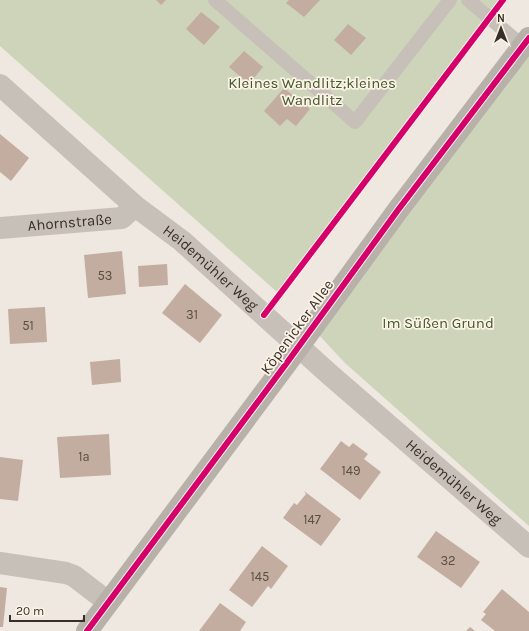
<svg xmlns="http://www.w3.org/2000/svg" width="529" height="631" font-family="Karla,sans-serif">
	<style>
		.green { fill: #ced4b9 }
		.building { fill: #c3ada0 }
		.lines { fill: none; stroke-linecap: round; stroke-linejoin: round }
		.lane { stroke: #c7c0b9; stroke-width: 14 }
		.street { stroke: #c7c0b9; stroke-width: 22 }
		.secondary { stroke: #b8b1aa; stroke-width: 22 }
		.cycleway-casing { stroke: #fbf3e7; stroke-width: 8 }
		.cycleway { stroke: #d6006c; stroke-width: 6 }
		.labels { text-anchor: middle; stroke-width: 3.5; stroke-linejoin: round; paint-order: stroke }
		.number-label { font-size: 13px; fill: #5b4e45 }
		.park-label { font-size: 15px; fill: #445829; stroke: #fbf3e7 }
		.street-label { font-size: 15px; fill: #382e27; stroke: #fbf3e7 }
	</style>
	<rect width="100%" height="100%" fill="#eee8e0"/>
	<g class="green">
		<polygon points="0,0 498,0 277,292 0,46"/>
		<polygon points="529,49 529,526 345,363 317,333"/>
	</g>
	<g class="building">
		<polygon points="156,0 166,0 161,5"/>
		<polygon points="289,0 320,0 304,17 286,3"/>
		<polygon points="201,12 220,27 204,45 186,29"/>
		<polygon points="348,24 366,38 351,55 334,40"/>
		<polygon points="244,51 263,67 249,84 229,67"/>
		<polygon points="284,88 310,109 296,126 287,119 280,126 264,111"/>
		<polygon points="0,134 29,158 11,181 0,172"/>
		<polygon points="122,251 126,294 88,298 84,255"/>
		<polygon points="167,264 168,285 139,287 138,266"/>
		<polygon points="185,284 222,315 200,343 162,313"/>
		<polygon points="45,307 47,342 10,344 8,309"/>
		<polygon points="120,359 121,382 92,385 90,362"/>
		<polygon points="109,434 111,475 60,478 57,437"/>
		<polygon points="341,441 349,447 353,443 368,454 364,459 381,472 360,500 320,469"/>
		<polygon points="0,457 23,460 18,501 0,499"/>
		<polygon points="304,491 341,519 321,546 283,518 294,503 297,505 306,494"/>
		<polygon points="436,531 480,562 461,588 417,557"/>
		<polygon points="262,546 288,566 271,589 268,586 252,607 229,590"/>
		<polygon points="0,587 7,588 3,627 0,627"/>
		<polygon points="502,589 529,612 529,631 495,631 481,620 486,614 483,612"/>
		<polygon points="220,603 246,622 240,631 199,631"/>
		<polygon points="470,627 475,631 466,631"/>
	</g>
	<g class="lines">
		<g class="lane">
			<polyline points="215,0 355,122 450,0"/>
			<polyline points="468,0 523,46"/>
		</g>
		<g class="street">
			<path id="s1" d="M0,85L135,206L182,241L328,373L529,547"/>
			<path id="s2" d="M0,228L122,218L135,206"/>
			<polyline points="0,563 66,573 74,576 108,602"/>
		</g>
		<polyline class="secondary" points="87,631 286,364 398,210 529,38"/>
		<g class="cycleway-casing">
			<g id="cycleway">
				<polyline points="264,315 503,0"/>
				<polyline points="87,631 286,364 398,210 529,38"/>
			</g>
		</g>
		<use href="#cycleway" class="cycleway"/>
	</g>
	<g class="labels">
		<g class="number-label">
			<text x="105" y="280">53</text>
			<text x="192" y="319">31</text>
			<text x="28" y="330">51</text>
			<text x="84" y="461">1a</text>
			<text x="351" y="475">149</text>
			<text x="312" y="524">147</text>
			<text x="448" y="565">32</text>
			<text x="260" y="581">145</text>
		</g>
		<g class="park-label">
			<text x="312" y="88">Kleines Wandlitz;kleines<tspan x="312" dy="17">Wandlitz</tspan></text>
			<text x="438" y="328">Im Süßen Grund</text>
		</g>
		<g class="street-label">
			<text dy="5" stroke="none"><textPath href="#s2" startOffset="70">Ahornstraße</textPath></text>
			<text dy="5" stroke="none"><textPath href="#s1" startOffset="279">Heidemühler Weg</textPath></text>
			<text transform="translate(297 327) rotate(-54)" y="5">Köpenicker Allee</text>
			<text dy="5" stroke="none"><textPath href="#s1" startOffset="603">Heidemühler Weg</textPath></text>
		</g>
	</g>
	<g transform="translate(501 28)" stroke="#fbf3e7" stroke-width="3" paint-order="stroke">
	<path d="M0-3L7 15L0 10L-7 15Z" fill="#382e27"/>
	<text y="-6" font-size="11" font-weight="bold" text-anchor="middle" fill="#382e27">N</text>
	</g>
	<path d="M10 615v6h74v-6" fill="none" stroke="#382e27" stroke-width="2"/>
	<text x="16" y="615" font-size="12" fill="#382e27" stroke="#fbf3e7" stroke-width="3" paint-order="stroke">20 m</text>
</svg>
